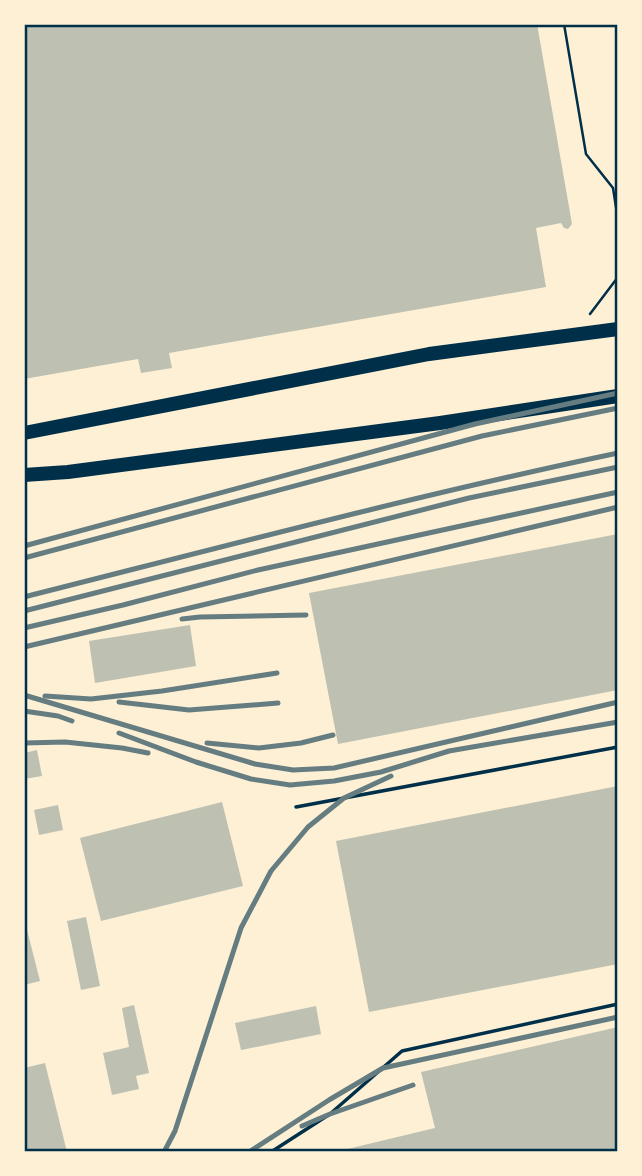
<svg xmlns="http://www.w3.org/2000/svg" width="642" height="1176" font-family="Helvetica,sans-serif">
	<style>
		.building { fill: #bec0b2 }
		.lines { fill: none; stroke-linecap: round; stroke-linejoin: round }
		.path { stroke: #003049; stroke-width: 2.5 }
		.service { stroke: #003049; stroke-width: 3.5 }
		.motorway { stroke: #003049; stroke-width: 14 }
		.rail { stroke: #657d81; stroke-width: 5 }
		.neatline { fill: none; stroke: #003049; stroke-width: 2.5 }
	</style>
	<rect width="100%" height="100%" fill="#fdf0d5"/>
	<g class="building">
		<polygon points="24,24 537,24 572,224 568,229 564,228 561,223 536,228 546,287 169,353 172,368 141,373 138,359 24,379"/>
		<polygon points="618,534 618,690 338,744 309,593"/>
		<polygon points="190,625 196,666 95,683 89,641"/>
		<polygon points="37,750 42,776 24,779 24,753"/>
		<polygon points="618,786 618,964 369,1012 336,841"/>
		<polygon points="222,802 243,886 101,921 80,838"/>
		<polygon points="58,805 63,830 39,835 34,810"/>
		<polygon points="86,917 100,986 81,990 67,921"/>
		<polygon points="24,918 40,981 24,985"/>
		<polygon points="134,1005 149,1073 136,1076 139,1089 112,1095 103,1053 129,1047 122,1008"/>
		<polygon points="316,1006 321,1034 241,1050 235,1023"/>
		<polygon points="618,1027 618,1152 335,1152 435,1128 421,1072"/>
		<polygon points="45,1063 67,1152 24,1152 24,1068"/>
	</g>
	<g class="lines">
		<g class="path">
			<polyline points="564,24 586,154 613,188 618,220"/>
			<polyline points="590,314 618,277"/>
		</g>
		<g class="service">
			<polyline points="296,807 618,747"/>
			<polyline points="271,1152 330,1114 402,1051 618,1004"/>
		</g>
		<g class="motorway">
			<polyline points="24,433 429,354 618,329"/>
			<polyline points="24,475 68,472 440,423 618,396"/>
		</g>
		<g class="rail">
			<polyline points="24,546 475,424 618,393"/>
			<polyline points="24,558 482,436 618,408"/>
			<path d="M24,597C222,547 418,495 618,453"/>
			<polyline points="24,611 469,498 618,467"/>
			<polyline points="182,619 200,617 306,615"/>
			<polyline points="24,628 123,605 258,570 618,492"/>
			<polyline points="24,647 618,507"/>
			<polyline points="24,695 255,764 293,770 334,768 618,702"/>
			<polyline points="45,696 91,699 162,691 277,673"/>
			<polyline points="119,702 189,710 278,703"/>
			<polyline points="24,711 58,716 72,721"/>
			<polyline points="119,733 196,762 251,779 290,785 334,781 381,772 449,751 618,722"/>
			<polyline points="24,743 65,742 122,748 148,753"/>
			<polyline points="207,743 259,748 301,743 333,735"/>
			<polyline points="302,1126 330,1114 413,1085"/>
			<polyline points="164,1152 175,1131 241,928 271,871 308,827 344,798 391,776"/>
			<polyline points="249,1152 329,1100 383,1068 618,1017"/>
		</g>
	</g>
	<rect width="642" height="1176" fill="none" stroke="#fdf0d5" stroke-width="52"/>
	<rect x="26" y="26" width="590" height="1124" class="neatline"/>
</svg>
